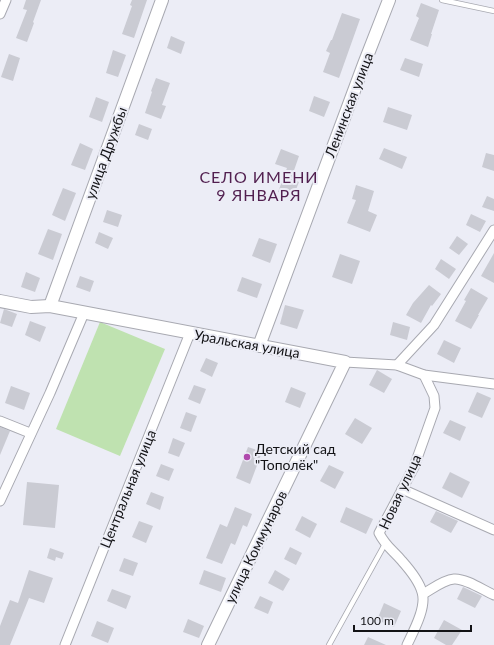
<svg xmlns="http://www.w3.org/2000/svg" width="494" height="645" font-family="Lato,sans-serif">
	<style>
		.park { fill: #bfe2b0 }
		.building { fill: #cacbd3 }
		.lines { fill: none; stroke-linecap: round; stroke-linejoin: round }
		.service-casing { stroke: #a8a9b1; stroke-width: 6 }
		.minor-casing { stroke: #a8a9b1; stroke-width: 11 }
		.tertiary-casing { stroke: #a8a9b1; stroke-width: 14 }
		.service { stroke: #fff; stroke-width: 4.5 }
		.minor { stroke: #fff; stroke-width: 9 }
		.tertiary { stroke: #fff; stroke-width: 12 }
		.poi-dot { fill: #b049ad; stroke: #ecedf6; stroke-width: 1.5 }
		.labels { text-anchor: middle; stroke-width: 4; stroke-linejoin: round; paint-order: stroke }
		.street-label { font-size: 14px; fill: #131316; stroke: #ecedf6 }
		.poi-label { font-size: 14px; fill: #131316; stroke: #ecedf6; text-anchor: start }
		.quarter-label { font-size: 16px; letter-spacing: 1px; fill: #511f4f; stroke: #ecedf6 }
	</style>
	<rect width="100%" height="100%" fill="#ecedf6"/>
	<polygon class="park" points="100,322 165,349 120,456 56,429"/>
	<g class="building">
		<polygon points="26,0 41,0 33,22 34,23 27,42 16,38 27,10 23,9"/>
		<polygon points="132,0 147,0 134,38 122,34 132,6 130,5"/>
		<polygon points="421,3 439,10 431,34 432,34 428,47 410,40 419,18 416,16"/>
		<polygon points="342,13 360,19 339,78 323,72 330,53 326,51 331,40 332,40"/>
		<polygon points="171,36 185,42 181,54 167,48"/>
		<polygon points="113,50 126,55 118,77 106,73"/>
		<polygon points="9,54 20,58 13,81 1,77"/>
		<polygon points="405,58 423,64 419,77 400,70"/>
		<polygon points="156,78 170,83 162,105 166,106 161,119 145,113 152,92 151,91"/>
		<polygon points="314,96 330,102 324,117 309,111"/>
		<polygon points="96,97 109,102 102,122 89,117"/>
		<polygon points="388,107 412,115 407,130 383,122"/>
		<polygon points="139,124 152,129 148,140 135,135"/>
		<polygon points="80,143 93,149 85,170 71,165"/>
		<polygon points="384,148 407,157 402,169 379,159"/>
		<polygon points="281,149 299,156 291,179 299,182 293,197 278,192 287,168 275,164"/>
		<polygon points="486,153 494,155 494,171 482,167"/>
		<polygon points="356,185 374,191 368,211 377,215 370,232 347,223 356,200 352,199"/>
		<polygon points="63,188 76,193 65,221 52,215"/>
		<polygon points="487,196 494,199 494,211 482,207"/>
		<polygon points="107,210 122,215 118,227 103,222"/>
		<polygon points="471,214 486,221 480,232 466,225"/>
		<polygon points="48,229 62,234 53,260 38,254"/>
		<polygon points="99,232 113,238 108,249 95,243"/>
		<polygon points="457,236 468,244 459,255 449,248"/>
		<polygon points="259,238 277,244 270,263 252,256"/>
		<polygon points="494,253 494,283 481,276"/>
		<polygon points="340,254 360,261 352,284 332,277"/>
		<polygon points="441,259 456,269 449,279 435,269"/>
		<polygon points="26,272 40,278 35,292 21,287"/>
		<polygon points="80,276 94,281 90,292 76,287"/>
		<polygon points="242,277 262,284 257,298 237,291"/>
		<polygon points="429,285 441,294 432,306 431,305 421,323 406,315 413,303"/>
		<polygon points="471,288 488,298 478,315 479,315 471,329 455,321 466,301 464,300"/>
		<polygon points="285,305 304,310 297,329 280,324"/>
		<polygon points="4,309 17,314 12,327 0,323"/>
		<polygon points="30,321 46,327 40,342 25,335"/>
		<polygon points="393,322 410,327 407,340 390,335"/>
		<polygon points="444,340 461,348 454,363 437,354"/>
		<polygon points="206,358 218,363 212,377 200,371"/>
		<polygon points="377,370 392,379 384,393 369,385"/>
		<polygon points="194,385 206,389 200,404 188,399"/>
		<polygon points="11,386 30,393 24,410 5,403"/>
		<polygon points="291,387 306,393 300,408 285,402"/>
		<polygon points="477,392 491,398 482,418 468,412"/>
		<polygon points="186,412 197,416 191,432 180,428"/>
		<polygon points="355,418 372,428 362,444 345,434"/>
		<polygon points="450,420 466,427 460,441 443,433"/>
		<polygon points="0,427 10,431 0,455"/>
		<polygon points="173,438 185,443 179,457 168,453"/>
		<polygon points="248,447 262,452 250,484 236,478"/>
		<polygon points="161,464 174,469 169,481 156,476"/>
		<polygon points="329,465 344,472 335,489 320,481"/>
		<polygon points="450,472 470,482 462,498 442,488"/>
		<polygon points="27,482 59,485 55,528 23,525"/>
		<polygon points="151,492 164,497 160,510 146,504"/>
		<polygon points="235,507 252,514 247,527 243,525 235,545 231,543 222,564 206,558 220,524 227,527"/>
		<polygon points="346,507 373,519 366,534 340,522"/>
		<polygon points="436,511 458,521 451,533 430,522"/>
		<polygon points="302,516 317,524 310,538 295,530"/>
		<polygon points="139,521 153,526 146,543 132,537"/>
		<polygon points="290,547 302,553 296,565 284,559"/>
		<polygon points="50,548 64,553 62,559 56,557 55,561 47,558"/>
		<polygon points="124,558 138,563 133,576 119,571"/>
		<polygon points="29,570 53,578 44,603 29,598 10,645 0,645 0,626 10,600 18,603"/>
		<polygon points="204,570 226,578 221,592 199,584"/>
		<polygon points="275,570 290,579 283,591 268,583"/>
		<polygon points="463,587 482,596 475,608 457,599"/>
		<polygon points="112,589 131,596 126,609 107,601"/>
		<polygon points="260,596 273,602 268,614 254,608"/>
		<polygon points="384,603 401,611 394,627 377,620"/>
		<polygon points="188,619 204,626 199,638 183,632"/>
		<polygon points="444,620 462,630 452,645 446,645 434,638"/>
		<polygon points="97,621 114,628 108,643 91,636"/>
		<polygon points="368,637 386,645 364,645"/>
	</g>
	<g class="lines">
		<g class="service-casing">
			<g id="service">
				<polyline points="442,0 494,11"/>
				<polyline points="329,645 385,544"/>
			</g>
		</g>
		<g class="minor-casing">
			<g id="minor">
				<polyline points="0,14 6,0"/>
				<polyline points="345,362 397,365 424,375 494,384"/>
				<polyline points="397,365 434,325 494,230"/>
				<polyline points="0,421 30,433"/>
				<polyline points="402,489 494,530"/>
				<polyline points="0,501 50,393 84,313"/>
				<path d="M423,594C432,589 443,580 454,579C465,578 483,590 494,595"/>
				<polyline points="65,645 190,333"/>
				<path d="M407,645C413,632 427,607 422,592C419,581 410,570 402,561C393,550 386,547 379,533L414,467L435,408L434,396L424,375"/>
			</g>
		</g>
		<g class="tertiary-casing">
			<g id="tertiary">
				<polyline points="0,301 31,307 50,306 345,362 208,645"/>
				<polyline points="50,306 162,0"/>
				<polyline points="259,346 364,64 389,0"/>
			</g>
		</g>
		<use href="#service" class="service"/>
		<use href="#minor" class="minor"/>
		<use href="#tertiary" class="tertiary"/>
	</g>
	<circle class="poi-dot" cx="247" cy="457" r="4"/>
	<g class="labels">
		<g class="street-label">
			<text transform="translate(349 105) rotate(-69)" y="5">Ленинская улица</text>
			<text transform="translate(106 153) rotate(-70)" y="5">улица Дружбы</text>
			<text transform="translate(247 344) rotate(10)" y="5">Уральская улица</text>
			<text transform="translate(128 489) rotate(-68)" y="5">Центральная улица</text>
			<text transform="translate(400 492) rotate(-65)" y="5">Новая улица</text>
			<text transform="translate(256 547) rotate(-64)" y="5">улица Коммунаров</text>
		</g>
		<g class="poi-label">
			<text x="255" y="454">Детский сад<tspan x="255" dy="16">"Тополёк"</tspan></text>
		</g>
		<g class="quarter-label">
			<text x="259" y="183">СЕЛО ИМЕНИ<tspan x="259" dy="18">9 ЯНВАРЯ</tspan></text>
		</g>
	</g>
	<path d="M354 625v6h117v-6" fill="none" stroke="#131316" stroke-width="2"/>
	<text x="360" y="625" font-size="12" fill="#131316" stroke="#ecedf6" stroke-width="3" paint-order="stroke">100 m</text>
</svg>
